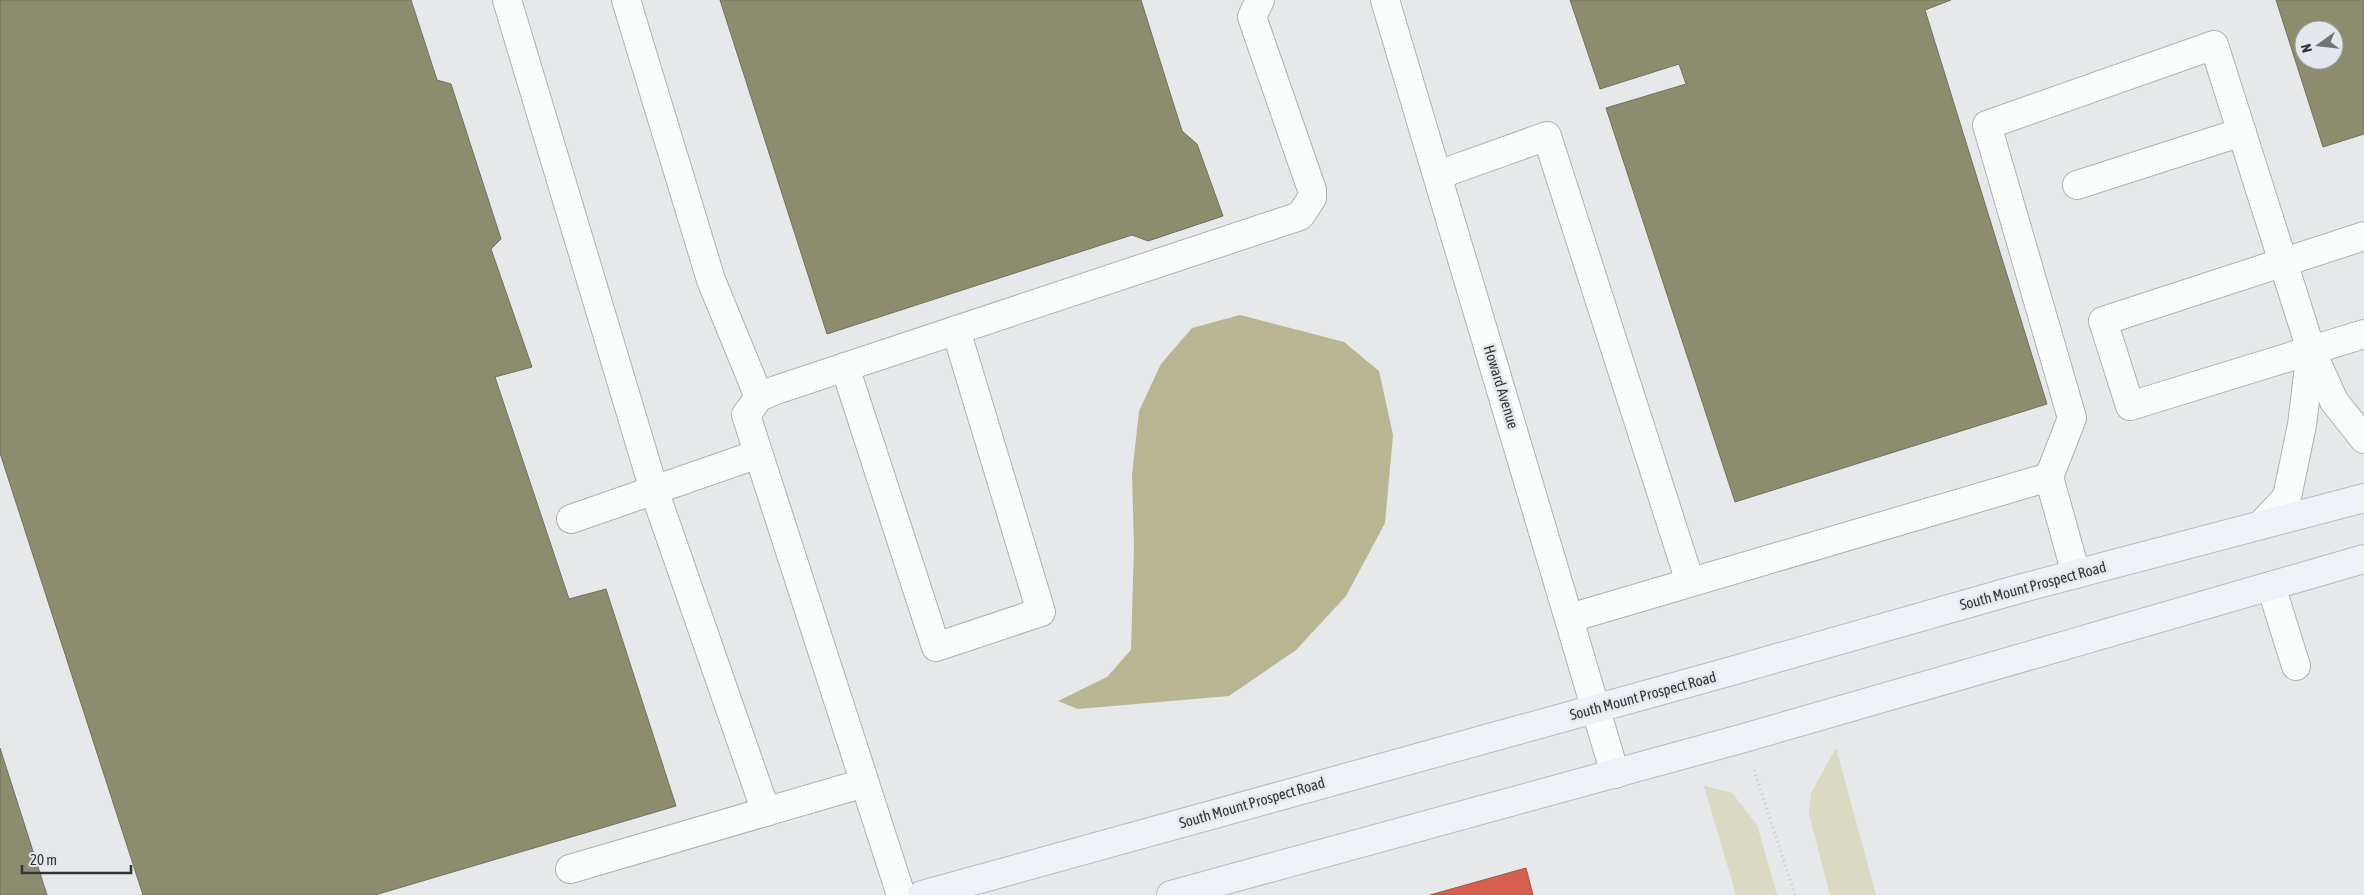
<svg xmlns="http://www.w3.org/2000/svg" width="2364" height="895" font-family="'Asap Condensed',sans-serif">
	<style>
		.green { fill: #d9d9c4 }
		.water { fill: #b7b592 }
		.shops { fill: #d6604d; stroke: #a55346 }
		.industry { fill: #8c8c6e; stroke: #71725d; fill-rule: evenodd }
		.lines { fill: none; stroke-linecap: round; stroke-linejoin: round }
		.minor-casing { stroke: #afb0b2; stroke-width: 30 }
		.major-casing { stroke: #b6bcc2; stroke-width: 30 }
		.path { stroke: #c6c6c7; stroke-width: 3; stroke-dasharray: 1 4; stroke-linecap: butt }
		.minor { stroke: #fbfcfc; stroke-width: 28 }
		.major { stroke: #eef1f5; stroke-width: 28 }
		.labels { text-anchor: middle; stroke-width: 5; stroke-linejoin: round; paint-order: stroke }
		.street-label { font-size: 15px; fill: #333436; stroke: #e4e7ec }
	</style>
	<rect width="100%" height="100%" fill="#e6e8ea"/>
	<g class="green">
		<polygon points="1836,748 1876,895 1830,895 1809,814 1811,793"/>
		<polygon points="1704,786 1732,793 1757,825 1777,895 1736,895"/>
	</g>
	<polygon class="water" points="1240,315 1344,342 1379,371 1393,435 1385,523 1346,596 1296,650 1229,696 1078,709 1058,701 1107,677 1131,650 1134,546 1132,475 1139,411 1161,364 1192,328"/>
	<polygon class="shops" points="1526,868 1533,895 1430,895"/>
	<g class="industry">
		<polygon points="0,0 411,0 437,80 451,84 501,239 491,249 532,367 495,377 569,599 606,589 676,806 375,895 143,895 0,453"/>
		<polygon points="720,0 1141,0 1182,131 1197,144 1223,216 1148,241 1132,235 827,334"/>
		<polygon points="1570,0 1951,0 1925,10 2047,404 1735,502 1606,108 1686,84 1679,64 1600,89"/>
		<path d="M2276,0H2364V134L2323,147ZM2304,30H2334V60H2304Z"/>
		<polygon points="0,748 47,895 0,895"/>
	</g>
	<g class="lines">
		<g class="minor-casing">
			<g id="minor">
				<polyline points="507,0 654,490 766,812"/>
				<polyline points="626,0 711,280 759,397"/>
				<polyline points="1385,0 1615,774"/>
				<polyline points="1438,175 1547,136 1690,582"/>
				<polyline points="2077,185 2242,132"/>
				<polyline points="2364,236 2103,321 2130,406 2364,334"/>
				<polyline points="845,367 936,647 1041,612 956,330"/>
				<polyline points="571,519 758,454"/>
				<polyline points="2261,525 2287,497 2302,425 2311,350 2334,401 2364,439"/>
				<polyline points="2076,574 2049,477 2072,418 1987,125 2214,45 2311,350"/>
				<polyline points="2271,586 2296,666"/>
				<polyline points="1570,618 2049,477"/>
				<polyline points="570,869 864,783"/>
				<polyline points="901,895 746,415 759,397 776,390 1300,216 1312,198 1312,190 1252,17 1260,0"/>
			</g>
		</g>
		<g class="major-casing">
			<g id="major">
				<polyline points="922,895 1728,672 2019,589 2364,498"/>
				<polyline points="1171,895 1744,738 2364,559"/>
			</g>
		</g>
		<polyline class="path" points="1754,770 1795,895"/>
		<use href="#minor" class="minor"/>
		<use href="#major" class="major"/>
	</g>
	<g class="labels">
		<g class="street-label">
			<text transform="translate(1501 387) rotate(73)" y="5">Howard Avenue</text>
			<text transform="translate(2033 586) rotate(-15)" y="5">South Mount Prospect Road</text>
			<text transform="translate(1643 696) rotate(-15)" y="5">South Mount Prospect Road</text>
			<text transform="translate(1252 803) rotate(-16)" y="5">South Mount Prospect Road</text>
		</g>
	</g>
	<g transform="translate(2319 45) rotate(255)"><circle r="24" fill="#e4e7ec" stroke="#9d9fa3"/>
	<path d="M0-4L9 19L0 12L-9 19Z" fill="#727375"/>
	<text y="-8" font-size="14" font-weight="bold" text-anchor="middle" fill="#333436">N</text>
	</g>
	<path d="M22 865v8h109v-8" fill="none" stroke="#333436" stroke-width="2.5"/>
	<text x="30" y="865" font-size="15" fill="#333436" stroke="#e4e7ec" stroke-width="4" paint-order="stroke">20 m</text>
</svg>
